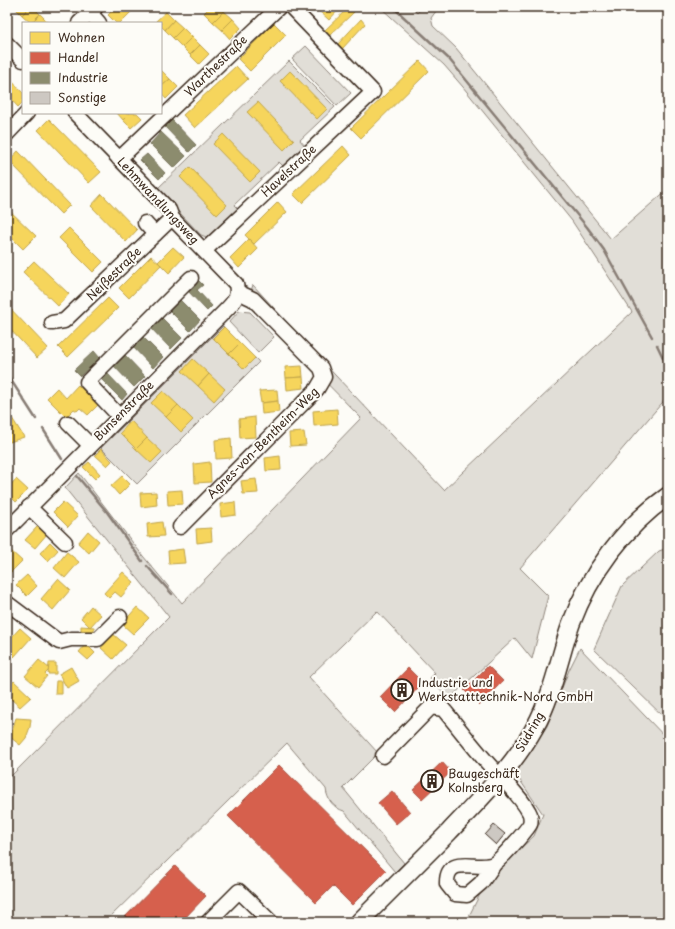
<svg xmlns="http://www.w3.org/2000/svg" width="675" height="929" font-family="'Playpen Sans',sans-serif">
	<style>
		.green { fill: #e1ded7; stroke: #8e847a }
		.homes { fill: #f6d55c; stroke: #bea249 }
		.shops { fill: #d6604d; stroke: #a8503f }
		.industry { fill: #8c8c6e; stroke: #746f56 }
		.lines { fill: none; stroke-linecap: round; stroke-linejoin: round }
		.stream { stroke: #887d74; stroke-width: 2.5 }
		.building { fill: #cdc8c2; stroke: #3b2a1e }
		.minor-casing { stroke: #3b2a1e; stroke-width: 17 }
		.major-casing { stroke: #3b2a1e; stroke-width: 20 }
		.minor { stroke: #fdfcf7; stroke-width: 14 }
		.major { stroke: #fdfcf7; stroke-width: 17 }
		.labels { text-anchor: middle; stroke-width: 4; stroke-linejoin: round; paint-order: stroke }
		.street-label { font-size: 12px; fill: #3b2a1e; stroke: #fdfcf7 }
		.poi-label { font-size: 12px; fill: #3b2a1e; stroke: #fdfcf7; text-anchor: start }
	</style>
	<rect width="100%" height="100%" fill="#fdfcf7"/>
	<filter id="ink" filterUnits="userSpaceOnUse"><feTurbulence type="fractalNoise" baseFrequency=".025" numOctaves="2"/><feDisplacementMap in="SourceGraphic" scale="8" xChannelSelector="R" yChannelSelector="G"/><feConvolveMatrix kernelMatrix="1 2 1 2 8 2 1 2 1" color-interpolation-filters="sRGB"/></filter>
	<g filter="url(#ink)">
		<g class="green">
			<path d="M380,7H411L417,13L423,7H439L431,18L433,26L456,48L611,239L668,189V396L520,568L548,596L532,659L515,638L449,699L430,678L435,673L377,611L309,677L378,753L343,788L404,863L395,872L344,811C334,808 327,800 326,789L287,743L105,922H7V780L169,617L65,488L79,473L143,556L182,603L361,418L247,302L253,285L335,375L444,490L632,312L572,221L463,87L444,65Z"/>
			<polygon points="306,46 351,93 337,106 292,59"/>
			<polygon points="289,61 335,107 300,140 305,146 284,167 279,162 234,205 239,210 209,238 201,235 157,189"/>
			<polygon points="239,311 250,312 274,337 258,353 229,322"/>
			<polygon points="223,326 224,327 213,338 244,369 255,358 259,362 137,484 101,448"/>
			<polygon points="668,548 668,721 594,649 622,586 659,551"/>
			<polygon points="580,648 668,740 668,922 466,922 481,892 509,859 534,836 543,814 515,773 547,726 569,670"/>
		</g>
		<g class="homes">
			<polygon points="14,7 30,7 22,15"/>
			<polygon points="30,7 33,7 40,14 31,23 22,15"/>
			<polygon points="116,7 136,7 120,23 116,23 108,15"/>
			<polygon points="210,7 221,7 224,11 213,22 204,13"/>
			<polygon points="315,7 339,7 340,8 329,20"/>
			<polygon points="349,7 354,12 328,37 323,32"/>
			<polygon points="224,11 233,19 222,30 213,22"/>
			<polygon points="166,12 174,20 165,30 161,26 161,23 156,21"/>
			<polygon points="40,14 48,22 31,23"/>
			<polygon points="233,19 241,28 230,39 222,30"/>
			<polygon points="361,19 365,24 342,49 337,45"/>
			<polygon points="174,20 183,28 173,38 165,30"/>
			<polygon points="274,23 286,35 250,71 238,59"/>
			<polygon points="183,28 192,37 182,47 173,38"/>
			<polygon points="192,37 200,45 190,55 182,47"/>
			<polygon points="200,45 209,54 199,64 190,55"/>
			<polygon points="420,61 429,71 361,138 351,128"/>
			<polygon points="236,66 248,79 195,128 183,115"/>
			<polygon points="161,70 170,79 161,87"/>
			<polygon points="290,71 327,109 317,119 280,81"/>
			<polygon points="7,76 23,93 23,102 18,107 7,95"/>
			<polygon points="170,79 178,87 166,99 161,93 161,87"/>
			<polygon points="258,102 294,140 284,150 247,112"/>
			<polygon points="117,113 130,113 123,120"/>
			<polygon points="130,113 137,113 142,118 131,128 123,120"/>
			<polygon points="49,119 101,172 89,183 38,130"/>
			<polygon points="223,134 260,172 250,182 213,144"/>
			<polygon points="343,146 351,155 302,203 293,194"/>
			<polygon points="18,151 70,205 61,214 9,161"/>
			<polygon points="190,167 227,205 217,215 180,177"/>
			<polygon points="102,194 137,230 126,242 91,206"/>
			<polygon points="278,202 287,212 254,244 245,235"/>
			<polygon points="7,208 36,236 23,249 7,233"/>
			<polygon points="69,228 103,262 93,272 59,238"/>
			<polygon points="249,239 258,249 239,268 230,258"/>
			<polygon points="173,247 184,257 169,273 158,262"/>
			<polygon points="151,256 161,265 129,298 119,288"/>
			<polygon points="34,261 69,294 58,306 23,272"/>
			<polygon points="108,298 118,308 68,357 58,347"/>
			<polygon points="7,305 48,348 37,358 7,326"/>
			<polygon points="224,327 240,343 229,354 213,338"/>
			<polygon points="240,343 255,358 244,369 229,354"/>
			<polygon points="193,359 209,374 198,386 182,371"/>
			<polygon points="302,366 303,377 286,378 285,367"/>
			<polygon points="209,374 225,389 214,401 198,386"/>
			<polygon points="303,377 304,388 287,390 286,378"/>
			<polygon points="78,385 98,405 88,415 80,408 77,411 74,409 66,417 47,398 57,388 66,398"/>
			<polygon points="277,390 278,401 261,403 259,391"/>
			<polygon points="163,391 178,405 166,417 151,403"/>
			<polygon points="278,401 279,412 262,414 261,403"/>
			<polygon points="178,405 193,420 181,432 166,417"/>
			<polygon points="337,409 338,424 314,426 313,411"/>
			<polygon points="10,415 24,437 7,443 7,416"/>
			<polygon points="255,417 256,437 240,438 239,419"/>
			<polygon points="131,421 147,438 136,449 120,433"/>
			<polygon points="304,432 306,445 290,446 289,433"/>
			<polygon points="147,438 162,452 151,463 136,449"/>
			<polygon points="231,438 232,458 216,459 215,440"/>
			<polygon points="101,449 112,461 107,466 95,455"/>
			<polygon points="280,456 281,470 266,471 265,458"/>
			<polygon points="89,462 100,474 95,479 83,467"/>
			<polygon points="210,462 211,482 195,483 194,464"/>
			<polygon points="122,476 130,484 119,495 111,486"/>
			<polygon points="16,479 28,490 16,502 7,493 7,489"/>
			<polygon points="256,479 258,493 243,494 241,481"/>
			<polygon points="182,490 183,504 168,505 167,491"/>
			<polygon points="156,492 157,505 141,507 140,493"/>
			<polygon points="63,502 78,516 68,527 53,512"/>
			<polygon points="235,502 236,515 221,517 220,504"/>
			<polygon points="162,522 164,536 148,537 147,524"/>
			<polygon points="38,526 47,534 35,548 25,540"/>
			<polygon points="211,528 212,541 197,543 196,529"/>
			<polygon points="88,531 99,541 89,553 78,543"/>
			<polygon points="50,542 58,550 48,561 40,553"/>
			<polygon points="183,549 185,563 169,564 168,551"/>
			<polygon points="11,551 22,561 7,576 7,555"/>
			<polygon points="67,552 79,562 65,578 54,568"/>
			<polygon points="123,572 134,582 121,597 115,592 109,598 104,593"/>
			<polygon points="27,575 37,586 27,596 16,585"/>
			<polygon points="58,579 70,590 53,610 41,599"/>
			<polygon points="91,606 101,615 90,627 81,618"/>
			<polygon points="137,607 149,618 133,634 122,624"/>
			<polygon points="81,626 94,627 94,634 81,633"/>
			<polygon points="20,628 31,638 14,657 7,650 7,642"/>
			<polygon points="113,634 126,645 113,659 101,648"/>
			<polygon points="86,644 95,653 88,660 79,652"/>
			<polygon points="39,660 50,669 45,674 47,676 38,687 25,676"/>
			<polygon points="49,663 56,663 56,674 48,674"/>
			<polygon points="71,667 79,681 67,688 59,674"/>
			<polygon points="14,681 31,697 20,707 11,699 7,703 7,688"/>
			<polygon points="56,681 62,681 62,694 55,694"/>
			<polygon points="16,718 31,719 30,727 26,738 20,745 10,737"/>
		</g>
		<g class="shops">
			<polygon points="488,666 503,681 479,705 464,690"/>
			<polygon points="408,668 423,683 395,712 380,697"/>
			<polygon points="442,762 451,772 422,799 413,790"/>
			<polygon points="279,765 386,871 352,905 333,886 316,903 228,816"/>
			<polygon points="392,791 410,812 396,824 378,803"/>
			<polygon points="175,866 206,896 181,922 120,922"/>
		</g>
		<g class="industry">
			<polygon points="172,120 196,145 189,152 165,127"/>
			<polygon points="161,132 186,156 174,168 150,144"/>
			<polygon points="147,154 165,173 159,179 140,160"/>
			<polygon points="198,280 203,285 197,290 212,306 207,311 187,290"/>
			<polygon points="180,300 200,320 190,331 170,311"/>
			<polygon points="160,316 182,338 171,349 149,326"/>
			<polygon points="141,335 163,357 153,368 131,345"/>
			<polygon points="94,351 100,358 80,376 74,370"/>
			<polygon points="123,353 145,376 134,387 112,364"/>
			<polygon points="105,371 127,394 122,400 99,377"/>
		</g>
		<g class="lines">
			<g class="stream">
				<polyline points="393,7 449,59 587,227 604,250 652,337"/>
				<polyline points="657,345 668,368"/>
				<polyline points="7,374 36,419"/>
				<polyline points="43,429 62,459"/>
				<polyline points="77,476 107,512 142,561"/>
				<polyline points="147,566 172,594"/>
			</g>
		</g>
		<polygon class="building" points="494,825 505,834 496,845 485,835"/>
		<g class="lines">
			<g class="minor-casing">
				<g id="minor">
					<polyline points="90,13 99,23"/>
					<polyline points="79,23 96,7"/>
					<polyline points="7,44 23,60"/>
					<polyline points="7,134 27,113"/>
					<polyline points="119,159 279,7"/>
					<polyline points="145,223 155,234"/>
					<polyline points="205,250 373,92 291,7"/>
					<polyline points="52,323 64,321 172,218"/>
					<polyline points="119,416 87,382 191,278"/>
					<polyline points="68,423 90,445"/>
					<polyline points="29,507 65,542"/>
					<polyline points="180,527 317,389 324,377 321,368 253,299 238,292"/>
					<path d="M7,530L225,311C234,302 239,297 236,284L172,218L169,210L75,113"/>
					<polyline points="7,603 59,642 71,639 98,639 120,617"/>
					<path d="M383,756L431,707L443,709C460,729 476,751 494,770C506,784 520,795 529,812C531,815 531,821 530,824C527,830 501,859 495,863C480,873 446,852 447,884L455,894L467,895L481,883L495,863"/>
					<polyline points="208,922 239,891 271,922"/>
				</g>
			</g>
			<g class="major-casing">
				<path id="major" d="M359,922C389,892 419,862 449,832C480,799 513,767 535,727C553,695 559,658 571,624C590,573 624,527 668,496"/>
			</g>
			<use href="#minor" class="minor"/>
			<use href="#major" class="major"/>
		</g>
	</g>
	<defs>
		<g id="building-ring" transform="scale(1.15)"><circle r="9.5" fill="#fdfcf7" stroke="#3b2a1e" stroke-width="1.5"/><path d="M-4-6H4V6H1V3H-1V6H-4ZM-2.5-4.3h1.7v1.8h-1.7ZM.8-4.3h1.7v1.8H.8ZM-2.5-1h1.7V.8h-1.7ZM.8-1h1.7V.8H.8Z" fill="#3b2a1e"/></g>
	</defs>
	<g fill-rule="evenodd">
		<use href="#building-ring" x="402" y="690"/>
		<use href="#building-ring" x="432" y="781"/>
	</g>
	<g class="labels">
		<g class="street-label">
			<text transform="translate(216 66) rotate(-44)" y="4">Warthestraße</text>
			<text transform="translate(289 171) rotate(-43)" y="4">Havelstraße</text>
			<text transform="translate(158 201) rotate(47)" y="4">Lehmwandlungsweg</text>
			<text transform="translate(114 274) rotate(-44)" y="4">Neißestraße</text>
			<text transform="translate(124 411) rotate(-45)" y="4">Bunsenstraße</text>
			<text transform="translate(263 443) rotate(-45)" y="4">Agnes-von-Bentheim-Weg</text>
			<text transform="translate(530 732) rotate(-60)" y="4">Südring</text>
		</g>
		<g class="poi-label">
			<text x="418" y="687">Industrie und<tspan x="418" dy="14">Werkstatttechnik-Nord GmbH</tspan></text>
			<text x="448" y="778">Baugeschäft<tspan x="448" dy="14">Kolnsberg</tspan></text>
		</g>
	</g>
	<rect width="675" height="929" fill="none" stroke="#fdfcf7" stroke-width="24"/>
	<rect x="12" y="12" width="651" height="905" fill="none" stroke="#3b2a1e" stroke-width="1.5" filter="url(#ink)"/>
	<rect x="22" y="22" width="140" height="92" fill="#fdfcf7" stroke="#afa8a0"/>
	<rect x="30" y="32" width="20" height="12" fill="#f6d55c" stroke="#afa8a0"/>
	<text x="58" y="42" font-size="12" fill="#3b2a1e">Wohnen</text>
	<rect x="30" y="52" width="20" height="12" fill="#d6604d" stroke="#afa8a0"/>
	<text x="58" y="62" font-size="12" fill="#3b2a1e">Handel</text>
	<rect x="30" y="72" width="20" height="12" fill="#8c8c6e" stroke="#afa8a0"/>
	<text x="58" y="82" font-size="12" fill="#3b2a1e">Industrie</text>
	<rect x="30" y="92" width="20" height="12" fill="#cdc8c2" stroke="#afa8a0"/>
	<text x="58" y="102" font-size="12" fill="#3b2a1e">Sonstige</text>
</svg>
